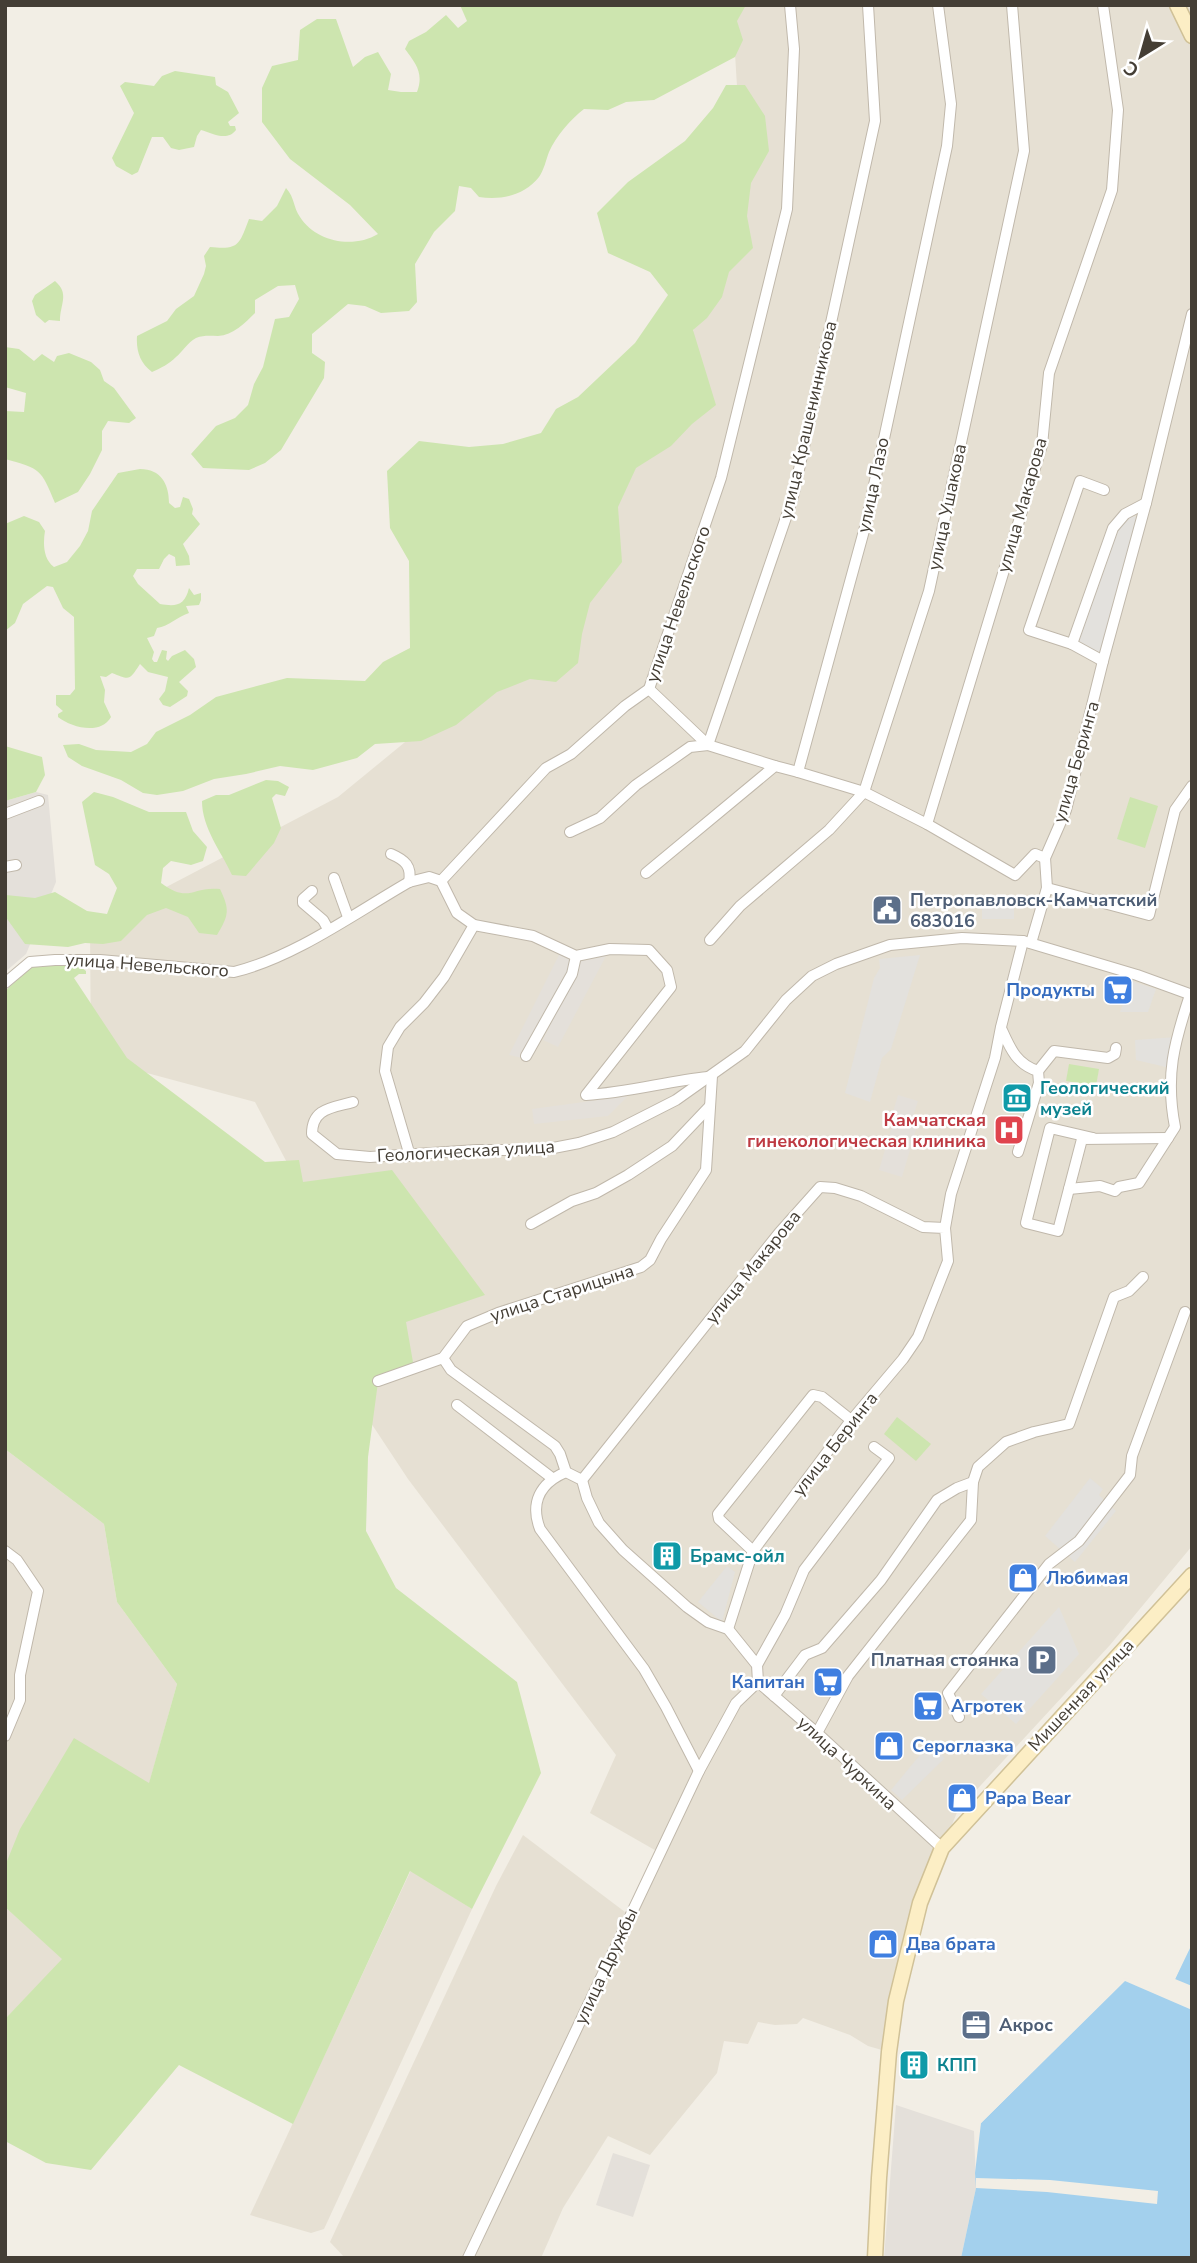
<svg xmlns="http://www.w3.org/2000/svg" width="1197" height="2263" font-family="'Nunito Sans',sans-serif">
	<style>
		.residential { fill: #e6e0d3 }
		.industrial { fill: #e4e0da }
		.green { fill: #cde5af }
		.parking { fill: #e3e1dd }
		.water { fill: #a3d0ed }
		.pier { fill: #f2eee5 }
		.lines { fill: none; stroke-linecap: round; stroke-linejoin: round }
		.street-casing { stroke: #c0b8ab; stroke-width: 12 }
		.secondary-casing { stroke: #d0c197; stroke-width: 17 }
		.street { stroke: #fff; stroke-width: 10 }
		.secondary { stroke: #fceec5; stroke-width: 14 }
		.labels { text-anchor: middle; stroke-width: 5; stroke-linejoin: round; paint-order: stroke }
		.street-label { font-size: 18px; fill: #443e35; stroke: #fff }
		.service-label { font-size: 18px; font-weight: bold; fill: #4e5e75; stroke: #fff; text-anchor: start }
		.shop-label { font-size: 18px; font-weight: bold; fill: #366cbe; stroke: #fff; text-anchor: start }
		.culture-label { font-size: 18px; font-weight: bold; fill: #0d838f; stroke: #fff; text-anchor: start }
		.health-label { font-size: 18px; font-weight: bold; fill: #be3a42; stroke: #fff; text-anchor: end }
	</style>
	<rect width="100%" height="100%" fill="#f2eee5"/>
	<g class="residential">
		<polygon points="732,5 1192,5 1192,1546 1110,1645 958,1810 920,1903 889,2052 868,2046 850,2035 803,2018 797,2024 775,2025 758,2022 748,2044 724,2041 717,2073 650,2155 608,2136 563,2208 541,2258 468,2258 660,1853 590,1813 616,1755 408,1479 336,1370 312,1210 255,1102 91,1058 90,927 338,797 443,711 615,463 681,382 740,135"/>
		<polygon points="5,1449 104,1524 117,1602 177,1684 149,1784 5,1866"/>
		<polygon points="523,1835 625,1912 463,2258 345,2258 330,2242 496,1886"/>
		<polygon points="411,1870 472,1909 324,2229 311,2233 250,2215"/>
		<polygon points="5,1907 63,1959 5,2019"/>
	</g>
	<g class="industrial">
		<polygon points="36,792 48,795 56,882 26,954 5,972 5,801"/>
		<polygon points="560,953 573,959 570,973 522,1058 509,1055"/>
		<polygon points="606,956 558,1047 543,1040 580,961"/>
		<polygon points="898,1095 918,1101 912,1120 918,1123 902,1177 879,1170 895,1116 893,1112"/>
		<polygon points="628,1096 608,1116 534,1124 532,1109"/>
		<polygon points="896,2105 974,2131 976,2188 961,2258 884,2258"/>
		<polygon points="613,2153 650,2165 633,2217 596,2205"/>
	</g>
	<g class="green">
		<path d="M460,5H746L737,21L743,40L735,57L654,100L626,102L608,110L584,109C571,119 556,136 549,152C546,160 544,170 539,177C524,196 501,200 479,197L471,188L459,186L455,211L434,232L415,264L417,302L409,311L381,313L365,306L348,304L312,334V353L325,362L324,378L281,450L265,463L249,470L203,468L191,454L216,426L235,418L248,405L254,384L263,367L275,319L289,317L299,299L295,285L278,286L255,300V313C245,323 233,335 218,336C210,336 204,335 196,338C187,343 183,351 176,357C169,364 161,368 152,372C140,363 136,351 137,336L167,321L176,309L194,296L204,274L206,266L204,256L210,247C239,250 239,245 249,219L262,221L277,206L286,188C295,198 293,207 300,217C316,242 353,249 378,234L350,205L290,159L262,122V88L272,66L298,60L300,30L317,19H336L353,67L365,57L378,52L391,74L388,90L401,92H417C424,73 416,64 405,49L409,41L426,32L446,15L458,28L467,21Z"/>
		<path d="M175,71L215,77L216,85L228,92L239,113L228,122L230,126H235L236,130C227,142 212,133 201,130L197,136L194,147L179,150L171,148L163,137H152L138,172L132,175L116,166L112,158L134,113L120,86L125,82L154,86L162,76Z"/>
		<polygon points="726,85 745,85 765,116 769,151 751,183 747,216 753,248 729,272 722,297 707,318 693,330 716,405 692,424 671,446 636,468 618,507 622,562 590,603 582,634 578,663 556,682 530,679 497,692 456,725 421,741 375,744 357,758 313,770 280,766 246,774 214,779 183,791 157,795 143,793 121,780 82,766 68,757 63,745 79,744 96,750 131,752 147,744 156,732 190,715 216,697 287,678 365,681 383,662 410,648 409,561 390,528 387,471 419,441 469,447 503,444 541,433 556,409 578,397 635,343 668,295 650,272 608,253 597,213 628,182 685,141 713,108"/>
		<path d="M55,281C70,294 60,304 60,321L49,320L45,323L36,315L32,301L35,295Z"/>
		<path d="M5,347L19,349L34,361L42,354L54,362L57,356L69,353L91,362L100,370L104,381L114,388L136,418L129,423L108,421L102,431V450L90,474L78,492L55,503C41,469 41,469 5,459V411L24,412L26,393L5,387Z"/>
		<path d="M140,469C161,469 169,484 169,503L175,508L180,507L183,497L189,499L193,509L192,514L200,524L183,544L189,556L190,565L176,566L175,557L169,554L164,559L159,569H137L133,576L138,584L160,604C177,607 185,605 189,588L194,595L201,593V600L199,605L186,606L189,613C177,617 169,626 157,628L154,636L147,638L154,652L152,659L154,662H157L162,650L167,651L166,659L168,661L172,656L185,650L194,659L196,667L179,682L188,691L187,696L170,707L163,705L159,699L165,691L168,677L148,672L140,664C129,681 130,680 112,673L106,677L100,676L105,690L104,702L111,717C101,735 72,728 58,717V714L63,711L56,705V695H70L75,689L74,617L63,608L53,587L47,586L23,604L15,623L5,631V524L24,516L39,522L45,531C43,543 43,559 54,567L67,562L80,546L88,531L92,511L118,473Z"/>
		<polygon points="5,746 42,757 45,775 36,792 5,801"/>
		<path d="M266,780L278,781L289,787L285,796L276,794L272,798L281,828L274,843L246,876L232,875C221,851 202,828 202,801L216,795H229Z"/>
		<path d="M94,792L113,797L149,812H186L193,831L207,847L203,861L191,865L171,861L163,868L161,883C190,904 191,886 220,889C230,910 229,915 217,935L199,933L188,917L166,908L147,915L121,941L103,944L85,943L68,947L25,944L5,916L6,895L35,898L55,892L87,911L107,914L117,888L109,874L95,865L82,802Z"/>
		<polygon points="1130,797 1158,806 1145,848 1117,839"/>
		<polygon points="42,962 78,965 86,971 86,974 79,974 74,978 127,1058 265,1162 299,1160 303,1182 392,1170 485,1295 406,1322 414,1368 378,1382 368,1457 366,1531 396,1588 517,1682 541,1773 472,1909 410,1871 293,2124 179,2065 91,2170 46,2163 5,2141 5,2019 62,1959 5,1907 5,1866 20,1829 74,1738 149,1783 177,1684 117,1602 104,1524 5,1449 5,991 31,967"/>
		<polygon points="1069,1064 1099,1069 1096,1086 1066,1081"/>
		<polygon points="897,1417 931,1444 916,1461 884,1434"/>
	</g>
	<g class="parking">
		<polygon points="1128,516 1139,517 1100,653 1076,642 1115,531"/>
		<rect x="982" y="895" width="32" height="24"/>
		<polygon points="920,955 891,1049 882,1058 870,1102 845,1093 874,978 880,968 879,959"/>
		<polygon points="1131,981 1156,989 1148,1012 1120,1012"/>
		<polygon points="1177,1037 1170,1068 1136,1060 1135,1040"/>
		<polygon points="1090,1478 1103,1489 1099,1495 1116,1511 1075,1562 1045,1536"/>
		<polygon points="727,1566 735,1572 722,1622 698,1602"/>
		<polygon points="1059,1607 1079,1654 1016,1724 981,1694"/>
		<polygon points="929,1744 945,1758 902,1800 891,1790"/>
	</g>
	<polygon class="water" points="1192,1944 1192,2258 961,2258 976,2188 975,2173 981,2123 1125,1980 1166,1998"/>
	<g class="pier">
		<polygon points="1192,1941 1175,1979 1192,1986 1192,2010 1125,1981 981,2123 977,2122 1123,1978 1132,1979 1164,1993 1189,1943"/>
		<polygon points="976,2178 1050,2180 1158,2191 1157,2204 1047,2192 976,2188"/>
	</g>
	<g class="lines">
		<g class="street-casing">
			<g id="street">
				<polyline points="1072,644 1029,630 1080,481 1104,490"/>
				<polyline points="1103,661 1072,644 1113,528 1125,514 1146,503"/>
				<polyline points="649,689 708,745 775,766"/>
				<polyline points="798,772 864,792 927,824 1015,875 1035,854 1045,858"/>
				<polyline points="5,814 39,801"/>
				<polyline points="927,824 1042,445 1049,373 1112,190 1118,110 1103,5"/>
				<polyline points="570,832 600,818 636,785 690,747 708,745 793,497 875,121 868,5"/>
				<path d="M391,854C405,860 412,866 409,882"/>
				<polyline points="5,867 16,865"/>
				<polyline points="646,873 775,766 798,772 865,527 947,146 951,104 938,5"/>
				<polyline points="334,878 348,917"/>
				<polyline points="441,881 546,768 571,754 625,706 649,689 721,478 787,209 794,49 790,5"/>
				<path d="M441,881L457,913L474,925L533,936L576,956L610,949L649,950L667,970L671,987L586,1095C628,1093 667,1081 708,1077"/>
				<polyline points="1047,888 1149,915 1175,810 1192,786"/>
				<polyline points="312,891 303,899 303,903 323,920 328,929"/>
				<polyline points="710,940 740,906 829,830 864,792 929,591 1024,151 1012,5"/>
				<polyline points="1031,943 1047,888 1045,858 1066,810 1103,661 1146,503 1192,314"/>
				<path d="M5,983L30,962L55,960H100L234,972C295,957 355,913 409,882L429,877L441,881"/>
				<path d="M1001,1028C1010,1048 1016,1064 1038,1071L1039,1083L1018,1152"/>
				<polyline points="526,1056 572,974 576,956"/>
				<polyline points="1038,1071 1054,1051 1108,1058 1115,1054 1116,1048"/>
				<path d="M353,1102C332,1108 312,1108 312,1134L337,1154L370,1157L477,1150H543L579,1143L613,1132L676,1100L745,1051L786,1000L812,976L836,964L890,945L962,938L1023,941L1137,975L1192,995"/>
				<polyline points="1093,1138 1050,1128 1026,1223 1058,1231 1082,1139 1168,1138"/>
				<polyline points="410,1156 385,1071 388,1047 400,1027 424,1003 444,977 474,925"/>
				<path d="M1069,1189L1100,1186L1115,1191L1119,1187L1139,1183L1175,1127C1165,1076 1174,1043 1190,995"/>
				<polyline points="531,1224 572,1201 596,1193 628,1175 672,1146 710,1106"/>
				<polyline points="945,1228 951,1194 995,1058 1001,1027 1023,941"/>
				<polyline points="443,1358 451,1370 555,1446 560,1454 566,1472 582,1480 587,1498 599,1523 623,1550 687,1607 708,1622 728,1629 757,1665 758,1682 817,1733 942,1848"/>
				<polyline points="378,1381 443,1358 467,1326 498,1313 641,1267 650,1260 661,1239 706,1170 712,1076"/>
				<polyline points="457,1405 552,1478"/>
				<path d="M566,1472C540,1483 530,1503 540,1529L644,1669L666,1707L699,1771"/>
				<polyline points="582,1480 779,1233 820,1187 835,1188 861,1196 923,1227 945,1228 948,1261 918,1337 903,1359 849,1423 753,1551 728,1629"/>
				<polyline points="5,1551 17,1560 38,1591 20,1675 20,1700 5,1736"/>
				<polyline points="753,1551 719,1519 718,1514 813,1395 822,1397 851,1420"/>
				<polyline points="757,1665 785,1615 804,1570 889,1458 874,1447"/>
				<polyline points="774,1696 805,1655 822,1648 881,1580 937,1500 957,1488 973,1482"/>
				<polyline points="959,1717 948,1693 1049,1564 1079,1541 1130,1475 1132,1456 1185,1312"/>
				<polyline points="817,1733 848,1676 971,1520 973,1482 978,1467 1006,1442 1034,1432 1069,1424 1114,1297 1129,1291 1143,1277"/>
				<polyline points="468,2258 699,1771 736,1703 758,1682"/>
			</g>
		</g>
		<g class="secondary-casing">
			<g id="secondary">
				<polyline points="1177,5 1192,36"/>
				<polyline points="875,2258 879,2178 889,2052 896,2001 920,1903 942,1848 1192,1575"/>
			</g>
		</g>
		<use href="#street" class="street"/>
		<use href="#secondary" class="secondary"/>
	</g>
	<defs>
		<g id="civic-square" transform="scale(1.575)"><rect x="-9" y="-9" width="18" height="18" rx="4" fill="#5c6f8a" stroke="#fff"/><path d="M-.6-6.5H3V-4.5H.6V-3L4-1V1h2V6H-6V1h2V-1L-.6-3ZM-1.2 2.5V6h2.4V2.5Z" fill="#fff"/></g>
		<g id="supermarket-square" transform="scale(1.575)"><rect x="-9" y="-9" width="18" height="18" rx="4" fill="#3f7fe0" stroke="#fff"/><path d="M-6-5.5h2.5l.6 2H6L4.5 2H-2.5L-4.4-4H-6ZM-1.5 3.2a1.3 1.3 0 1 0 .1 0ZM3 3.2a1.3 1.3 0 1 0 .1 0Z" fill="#fff"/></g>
		<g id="museum-square" transform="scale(1.575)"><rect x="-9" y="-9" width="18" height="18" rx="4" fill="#0f9aa8" stroke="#fff"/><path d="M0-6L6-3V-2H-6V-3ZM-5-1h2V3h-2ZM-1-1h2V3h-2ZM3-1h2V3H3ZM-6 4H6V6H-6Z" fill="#fff"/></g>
		<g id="hospital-square" transform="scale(1.575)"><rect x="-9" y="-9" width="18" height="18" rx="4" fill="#e0444e" stroke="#fff"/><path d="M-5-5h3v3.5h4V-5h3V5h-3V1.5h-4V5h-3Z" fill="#fff"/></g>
		<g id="building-square" transform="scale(1.575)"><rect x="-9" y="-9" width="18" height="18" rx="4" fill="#0f9aa8" stroke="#fff"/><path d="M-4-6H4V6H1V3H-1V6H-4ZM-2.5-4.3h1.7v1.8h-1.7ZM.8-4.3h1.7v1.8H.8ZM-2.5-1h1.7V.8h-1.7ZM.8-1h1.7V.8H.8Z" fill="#fff"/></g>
		<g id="shop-square" transform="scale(1.575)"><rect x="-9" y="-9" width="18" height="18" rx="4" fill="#3f7fe0" stroke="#fff"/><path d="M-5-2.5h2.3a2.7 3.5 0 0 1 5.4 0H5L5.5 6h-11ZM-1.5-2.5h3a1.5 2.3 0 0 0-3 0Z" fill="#fff"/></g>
		<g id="parking-square" transform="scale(1.575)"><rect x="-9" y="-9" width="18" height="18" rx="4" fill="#5c6f8a" stroke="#fff"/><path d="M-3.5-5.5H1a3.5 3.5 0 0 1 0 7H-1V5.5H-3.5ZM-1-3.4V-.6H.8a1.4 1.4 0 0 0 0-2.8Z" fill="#fff"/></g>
		<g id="office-square" transform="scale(1.575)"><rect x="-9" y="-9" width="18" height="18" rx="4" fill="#5c6f8a" stroke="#fff"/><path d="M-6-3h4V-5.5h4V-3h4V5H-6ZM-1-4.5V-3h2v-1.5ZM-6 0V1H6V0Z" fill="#fff"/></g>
	</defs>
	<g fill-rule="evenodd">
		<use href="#civic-square" x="887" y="910"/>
		<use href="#supermarket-square" x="1118" y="990"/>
		<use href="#museum-square" x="1017" y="1098"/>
		<use href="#hospital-square" x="1009" y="1130"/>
		<use href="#building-square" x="667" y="1556"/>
		<use href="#shop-square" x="1023" y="1578"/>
		<use href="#parking-square" x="1042" y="1660"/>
		<use href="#supermarket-square" x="828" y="1682"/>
		<use href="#supermarket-square" x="928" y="1706"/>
		<use href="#shop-square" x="889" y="1746"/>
		<use href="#shop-square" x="962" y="1798"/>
		<use href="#shop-square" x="883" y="1944"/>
		<use href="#office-square" x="976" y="2025"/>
		<use href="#building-square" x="914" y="2065"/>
	</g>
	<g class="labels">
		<g class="street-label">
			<text transform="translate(808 420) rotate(-77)" y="6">улица Крашенинникова</text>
			<text transform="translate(873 485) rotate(-78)" y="6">улица Лазо</text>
			<text transform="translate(1022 505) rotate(-74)" y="6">улица Макарова</text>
			<text transform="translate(947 507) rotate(-78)" y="6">улица Ушакова</text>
			<text transform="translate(678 604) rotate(-71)" y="6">улица Невельского</text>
			<text transform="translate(1076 762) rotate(-74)" y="6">улица Беринга</text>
			<text transform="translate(147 965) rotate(4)" y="6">улица Невельского</text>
			<text transform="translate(466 1151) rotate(-3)" y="6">Геологическая улица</text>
			<text transform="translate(753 1267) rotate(-51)" y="6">улица Макарова</text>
			<text transform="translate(562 1293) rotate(-18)" y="6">улица Старицына</text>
			<text transform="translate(835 1444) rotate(-52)" y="6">улица Беринга</text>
			<text transform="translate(1081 1695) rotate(-47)" y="6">Мишенная улица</text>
			<text transform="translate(847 1763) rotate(43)" y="6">улица Чуркина</text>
			<text transform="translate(606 1966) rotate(-65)" y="6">улица Дружбы</text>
		</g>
		<g class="service-label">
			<text x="910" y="906">Петропавловск-Камчатский<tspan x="910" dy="21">683016</tspan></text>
			<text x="1019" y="1666" text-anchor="end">Платная стоянка</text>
			<text x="999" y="2031">Акрос</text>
		</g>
		<g class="shop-label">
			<text x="1095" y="996" text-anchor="end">Продукты</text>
			<text x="1046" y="1584">Любимая</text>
			<text x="805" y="1688" text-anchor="end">Капитан</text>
			<text x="951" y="1712">Агротек</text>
			<text x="912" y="1752">Сероглазка</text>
			<text x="985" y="1804">Papa Bear</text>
			<text x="906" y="1950">Два брата</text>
		</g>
		<g class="culture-label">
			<text x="1040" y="1094">Геологический<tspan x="1040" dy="21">музей</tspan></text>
			<text x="690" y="1562">Брамс-ойл</text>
			<text x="937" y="2071">КПП</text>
		</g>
		<g class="health-label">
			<text x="986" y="1126">Камчатская<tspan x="986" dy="21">гинекологическая клиника</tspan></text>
		</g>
	</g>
	<rect width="1197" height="2263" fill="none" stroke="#443e35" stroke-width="14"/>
	<g transform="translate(1141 56) rotate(217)" stroke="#ffffff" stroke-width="5" paint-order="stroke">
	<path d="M0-5L12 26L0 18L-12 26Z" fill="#443e35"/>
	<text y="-10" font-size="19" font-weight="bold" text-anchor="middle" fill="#443e35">С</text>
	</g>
</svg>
